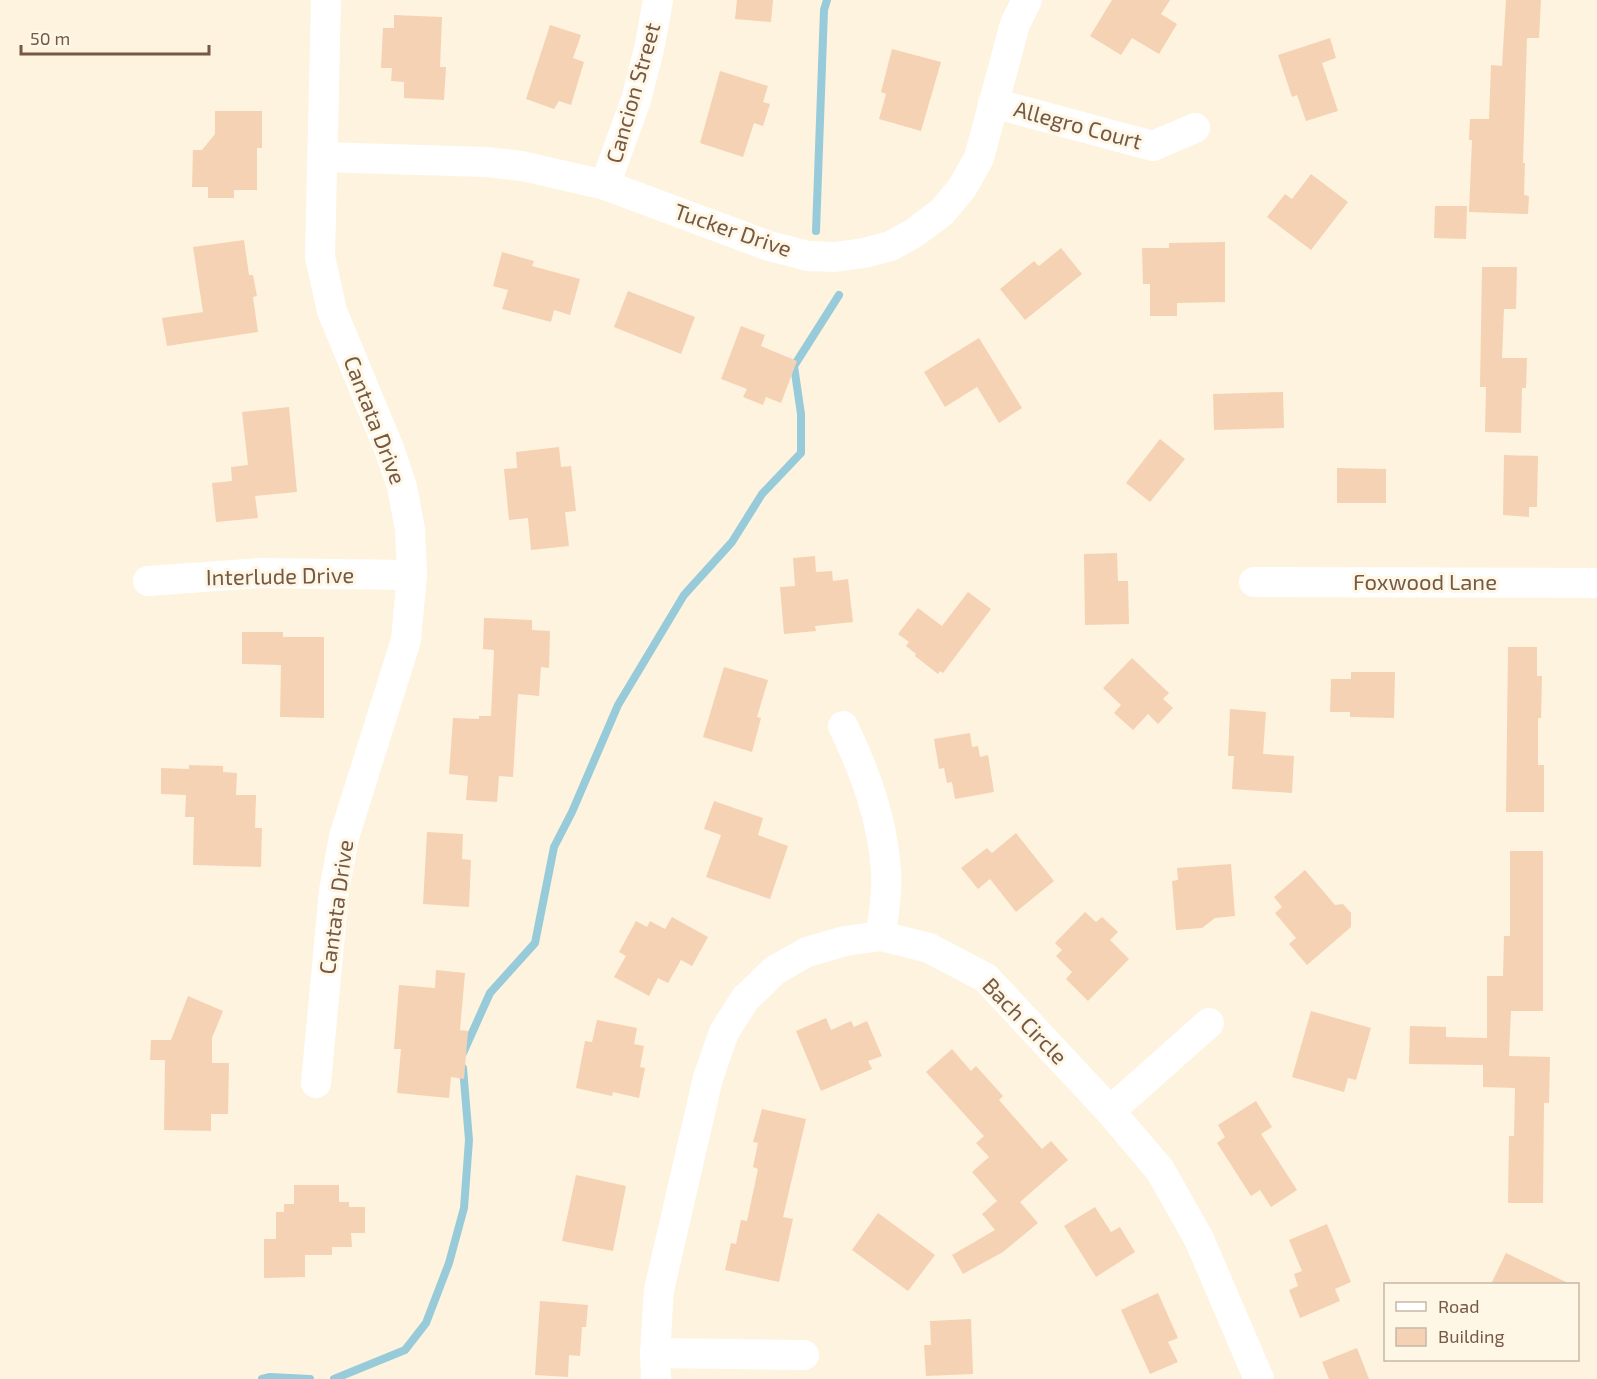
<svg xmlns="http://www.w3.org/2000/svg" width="1597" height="1379" font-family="'Exo 2',sans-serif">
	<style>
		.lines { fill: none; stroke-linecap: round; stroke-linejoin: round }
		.stream { stroke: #98cbda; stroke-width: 8 }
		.building { fill: #f5d2b4 }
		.minor { stroke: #fff; stroke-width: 30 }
		.labels { text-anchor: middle; stroke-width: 6; stroke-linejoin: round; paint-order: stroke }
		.street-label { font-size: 22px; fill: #755945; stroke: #fff7e6 }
	</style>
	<rect width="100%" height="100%" fill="#fef3de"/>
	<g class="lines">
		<g class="stream">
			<polyline points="816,231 824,10 827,0"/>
			<polyline points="463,1053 490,993 535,943 554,847 572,812 618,705 684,595 732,542 762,494 801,453 801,414 794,366 839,295"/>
			<polyline points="262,1379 270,1377 310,1379"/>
			<polyline points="334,1379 405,1350 426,1323 449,1263 464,1208 469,1140 463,1068"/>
		</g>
	</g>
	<g class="building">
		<polygon points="737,0 773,0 771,22 735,19"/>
		<polygon points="1112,0 1170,0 1161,14 1177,24 1159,54 1132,38 1121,55 1090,36"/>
		<polygon points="1506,0 1541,0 1539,38 1527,38 1523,163 1525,163 1524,195 1529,196 1528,214 1469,212 1472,140 1469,140 1470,119 1489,119 1491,65 1502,66"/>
		<polygon points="394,15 442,17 440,67 446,67 444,100 404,98 404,82 391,81 392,68 381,68 383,28 394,28"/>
		<polygon points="550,25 581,35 573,58 584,62 571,105 559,101 554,109 526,99"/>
		<polygon points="1330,38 1336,58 1322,63 1338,111 1306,121 1297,95 1292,97 1278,55"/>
		<polygon points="892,49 941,62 921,131 879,119 886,94 881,92"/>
		<polygon points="720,71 768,86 763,102 770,104 763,126 754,123 743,157 700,143"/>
		<polygon points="215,111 262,111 262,148 257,148 257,190 234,190 234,198 208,198 208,187 192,187 193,150 202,150 215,134"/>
		<polygon points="1311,174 1348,202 1311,250 1267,217 1285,194 1292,199"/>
		<polygon points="1435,206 1467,206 1466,239 1434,238"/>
		<polygon points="244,240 249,275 253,275 257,296 253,297 258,332 167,346 162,318 203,312 193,247"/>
		<polygon points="1225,242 1225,302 1177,303 1177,316 1150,316 1150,284 1143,284 1142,248 1169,248 1169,243"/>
		<polygon points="1061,248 1082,274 1025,320 1000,289 1034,261 1039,266"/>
		<polygon points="502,252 534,261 532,266 580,279 570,315 554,310 551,322 502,309 508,290 493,286"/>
		<polygon points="1482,267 1517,267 1516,309 1504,309 1502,358 1527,358 1526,388 1522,388 1521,433 1485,432 1486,387 1480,387"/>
		<polygon points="628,291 695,317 681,354 614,327"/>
		<polygon points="741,326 765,335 761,346 797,361 781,403 766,397 763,405 743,397 747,389 721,379"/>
		<polygon points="979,338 1022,408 999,423 977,387 945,407 924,372"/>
		<polygon points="1283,392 1284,428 1214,430 1213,394"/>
		<polygon points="289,407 297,492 255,496 258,518 216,522 212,483 232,481 231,467 248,465 242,412"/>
		<polygon points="1160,439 1185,459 1150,502 1126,483"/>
		<polygon points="559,447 561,467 571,466 576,511 565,512 569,546 531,550 528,518 509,520 504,469 517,468 516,452"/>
		<polygon points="1504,455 1538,456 1537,507 1529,507 1529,517 1503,515"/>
		<polygon points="1337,468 1386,469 1386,503 1337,503"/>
		<polygon points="1117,553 1118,581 1128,581 1129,624 1085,625 1084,554"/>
		<polygon points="815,556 816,572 832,571 833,581 848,579 853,622 815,626 816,631 784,634 780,587 795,586 793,558"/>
		<polygon points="968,592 991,609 943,673 940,671 938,674 915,656 916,654 906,646 909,642 898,634 918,608 942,626"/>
		<polygon points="484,618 532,620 532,630 550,631 549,668 541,667 539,696 518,694 513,777 499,776 497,802 466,800 468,776 449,774 453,718 479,719 479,716 491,716 494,650 483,649"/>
		<polygon points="242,632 283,632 283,637 324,637 324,718 280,717 281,665 242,664"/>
		<polygon points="1508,647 1537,647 1537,676 1542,676 1541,718 1538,718 1538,765 1544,765 1544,812 1506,812"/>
		<polygon points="1132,658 1169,693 1163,699 1173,708 1158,724 1148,714 1133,730 1114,713 1121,705 1103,688"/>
		<polygon points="724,667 768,680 757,717 761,718 752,752 703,737"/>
		<polygon points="1351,672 1395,672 1394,718 1350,717 1350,712 1330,712 1331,679 1351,679"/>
		<polygon points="1230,709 1266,712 1263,754 1294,756 1292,793 1232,789 1234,756 1228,756"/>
		<polygon points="970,733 972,747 978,746 980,757 988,755 994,792 955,799 952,782 947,783 944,768 939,769 934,739"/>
		<polygon points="189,765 223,766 223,772 237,773 236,795 256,795 255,828 262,828 261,867 193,865 194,817 185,817 186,795 161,794 161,768 189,769"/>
		<polygon points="714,801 763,818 758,835 788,846 770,899 706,877 721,835 704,829"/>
		<polygon points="427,832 463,834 462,859 471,860 469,907 423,904"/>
		<polygon points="1016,833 1054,881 1016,912 990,879 978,889 961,868 987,848 992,853"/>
		<polygon points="1510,851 1543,851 1543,1011 1511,1011 1509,1056 1550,1057 1549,1103 1544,1103 1543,1203 1508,1203 1509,1136 1514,1136 1515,1088 1483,1087 1483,1065 1409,1064 1410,1026 1446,1027 1446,1037 1487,1038 1487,976 1503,976 1504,936 1510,936"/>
		<polygon points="1231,864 1235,916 1215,918 1202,928 1176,930 1172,881 1178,880 1177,868"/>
		<polygon points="1305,870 1335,905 1343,904 1351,913 1351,927 1307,965 1289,944 1296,938 1275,913 1282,907 1274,897"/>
		<polygon points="1085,912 1096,922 1102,917 1118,932 1110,940 1129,959 1088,1001 1066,979 1072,972 1056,956 1062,950 1055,943"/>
		<polygon points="672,917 708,937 692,966 681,960 668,983 658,978 649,996 614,977 626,956 619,952 636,921 647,927 650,921 665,929"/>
		<polygon points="436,970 465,973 460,1030 468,1031 464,1079 451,1077 449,1098 397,1093 401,1049 394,1049 399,985 435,988"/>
		<polygon points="188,996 223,1011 212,1038 212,1063 229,1063 228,1114 211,1114 211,1131 164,1130 165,1060 150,1060 151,1040 171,1040"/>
		<polygon points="1311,1011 1371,1028 1356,1080 1348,1078 1344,1092 1292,1077"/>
		<polygon points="826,1018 831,1030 851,1021 854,1027 867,1021 882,1056 868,1061 872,1069 821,1091 796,1031"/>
		<polygon points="597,1020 637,1028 634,1044 644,1046 640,1067 645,1068 639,1098 613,1092 612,1096 576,1088 585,1041 592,1042"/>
		<polygon points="952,1049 971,1071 976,1066 1003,1096 999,1100 1042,1149 1051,1141 1068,1160 1020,1202 1038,1223 1003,1252 963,1274 952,1255 995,1230 982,1214 997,1201 972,1172 989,1157 976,1143 984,1136 926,1072"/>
		<polygon points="1256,1101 1272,1127 1261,1134 1297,1190 1271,1207 1260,1190 1251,1196 1217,1143 1225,1137 1218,1125"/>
		<polygon points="762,1109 806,1119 783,1217 793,1219 779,1282 725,1270 731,1243 736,1244 741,1220 747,1221 758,1169 753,1167 758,1143 753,1142"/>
		<polygon points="576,1175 626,1186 613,1251 562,1241"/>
		<polygon points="294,1185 339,1185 339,1202 349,1202 349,1207 365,1207 365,1233 351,1233 352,1247 332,1247 332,1255 305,1255 305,1277 264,1278 264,1239 276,1239 276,1212 284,1212 284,1204 294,1204"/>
		<polygon points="1095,1207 1111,1232 1120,1227 1135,1252 1096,1277 1064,1226"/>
		<polygon points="878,1213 935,1255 908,1291 852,1250"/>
		<polygon points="1327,1224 1351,1282 1335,1289 1340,1301 1300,1318 1289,1290 1298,1286 1294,1274 1302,1271 1289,1240"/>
		<polygon points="1506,1253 1570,1284 1491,1284"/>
		<polygon points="1158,1293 1178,1338 1168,1342 1178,1362 1150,1374 1121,1310"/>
		<polygon points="540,1301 588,1305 586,1327 582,1327 580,1356 569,1355 568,1377 535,1375"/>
		<polygon points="971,1319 973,1374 926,1376 924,1345 931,1345 930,1321"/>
		<polygon points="1357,1348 1369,1379 1329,1379 1322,1362"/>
	</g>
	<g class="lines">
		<g class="minor">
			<polyline points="993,103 1153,146 1195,128"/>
			<polyline points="323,157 486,162 522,166 605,185 769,246 808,256 835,257 864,253 891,246 914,233 942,212 962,188 979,158 1015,24 1027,0"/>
			<polyline points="605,185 636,100 650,45 658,0"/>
			<polyline points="148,581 259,573 412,575"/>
			<polyline points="1254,582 1597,583"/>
			<path d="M843,726C865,772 883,820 886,872C888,892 883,915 881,936"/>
			<polyline points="316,1083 334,891 344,837 406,640 412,575 410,529 402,487 390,451 332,311 320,257 326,0"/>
			<polyline points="1110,1111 1209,1023"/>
			<polyline points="655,1353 804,1355"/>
			<polyline points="656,1379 655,1353 659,1290 708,1078 724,1032 745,999 775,970 807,952 845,941 881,936 929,948 986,978 1110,1111 1160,1170 1199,1239 1259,1379"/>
		</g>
	</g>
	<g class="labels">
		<g class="street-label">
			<text transform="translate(633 93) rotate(-74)" y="8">Cancion Street</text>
			<text transform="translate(1078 125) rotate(15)" y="8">Allegro Court</text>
			<text transform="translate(733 230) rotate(19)" y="8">Tucker Drive</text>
			<text transform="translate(375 420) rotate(69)" y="8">Cantata Drive</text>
			<text transform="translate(280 576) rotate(-1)" y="8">Interlude Drive</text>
			<text x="1425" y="590">Foxwood Lane</text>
			<text transform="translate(336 907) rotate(-82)" y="8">Cantata Drive</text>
			<text transform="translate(1025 1021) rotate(46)" y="8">Bach Circle</text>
		</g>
	</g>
	<rect x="1384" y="1283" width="195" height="78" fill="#fff7e6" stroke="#c8b8a6" stroke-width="1.5"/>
	<rect x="1396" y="1302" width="30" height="9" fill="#ffffff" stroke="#c8b8a6" stroke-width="1.5"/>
	<text x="1438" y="1313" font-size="18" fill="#755945">Road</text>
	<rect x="1396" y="1328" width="30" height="18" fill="#f5d2b4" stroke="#c8b8a6" stroke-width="1.5"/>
	<text x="1438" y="1343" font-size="18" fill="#755945">Building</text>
	<path d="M21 45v9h188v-9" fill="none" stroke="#755945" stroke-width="3"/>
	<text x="30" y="45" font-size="18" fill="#755945" stroke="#fff7e6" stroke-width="4.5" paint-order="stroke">50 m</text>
</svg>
